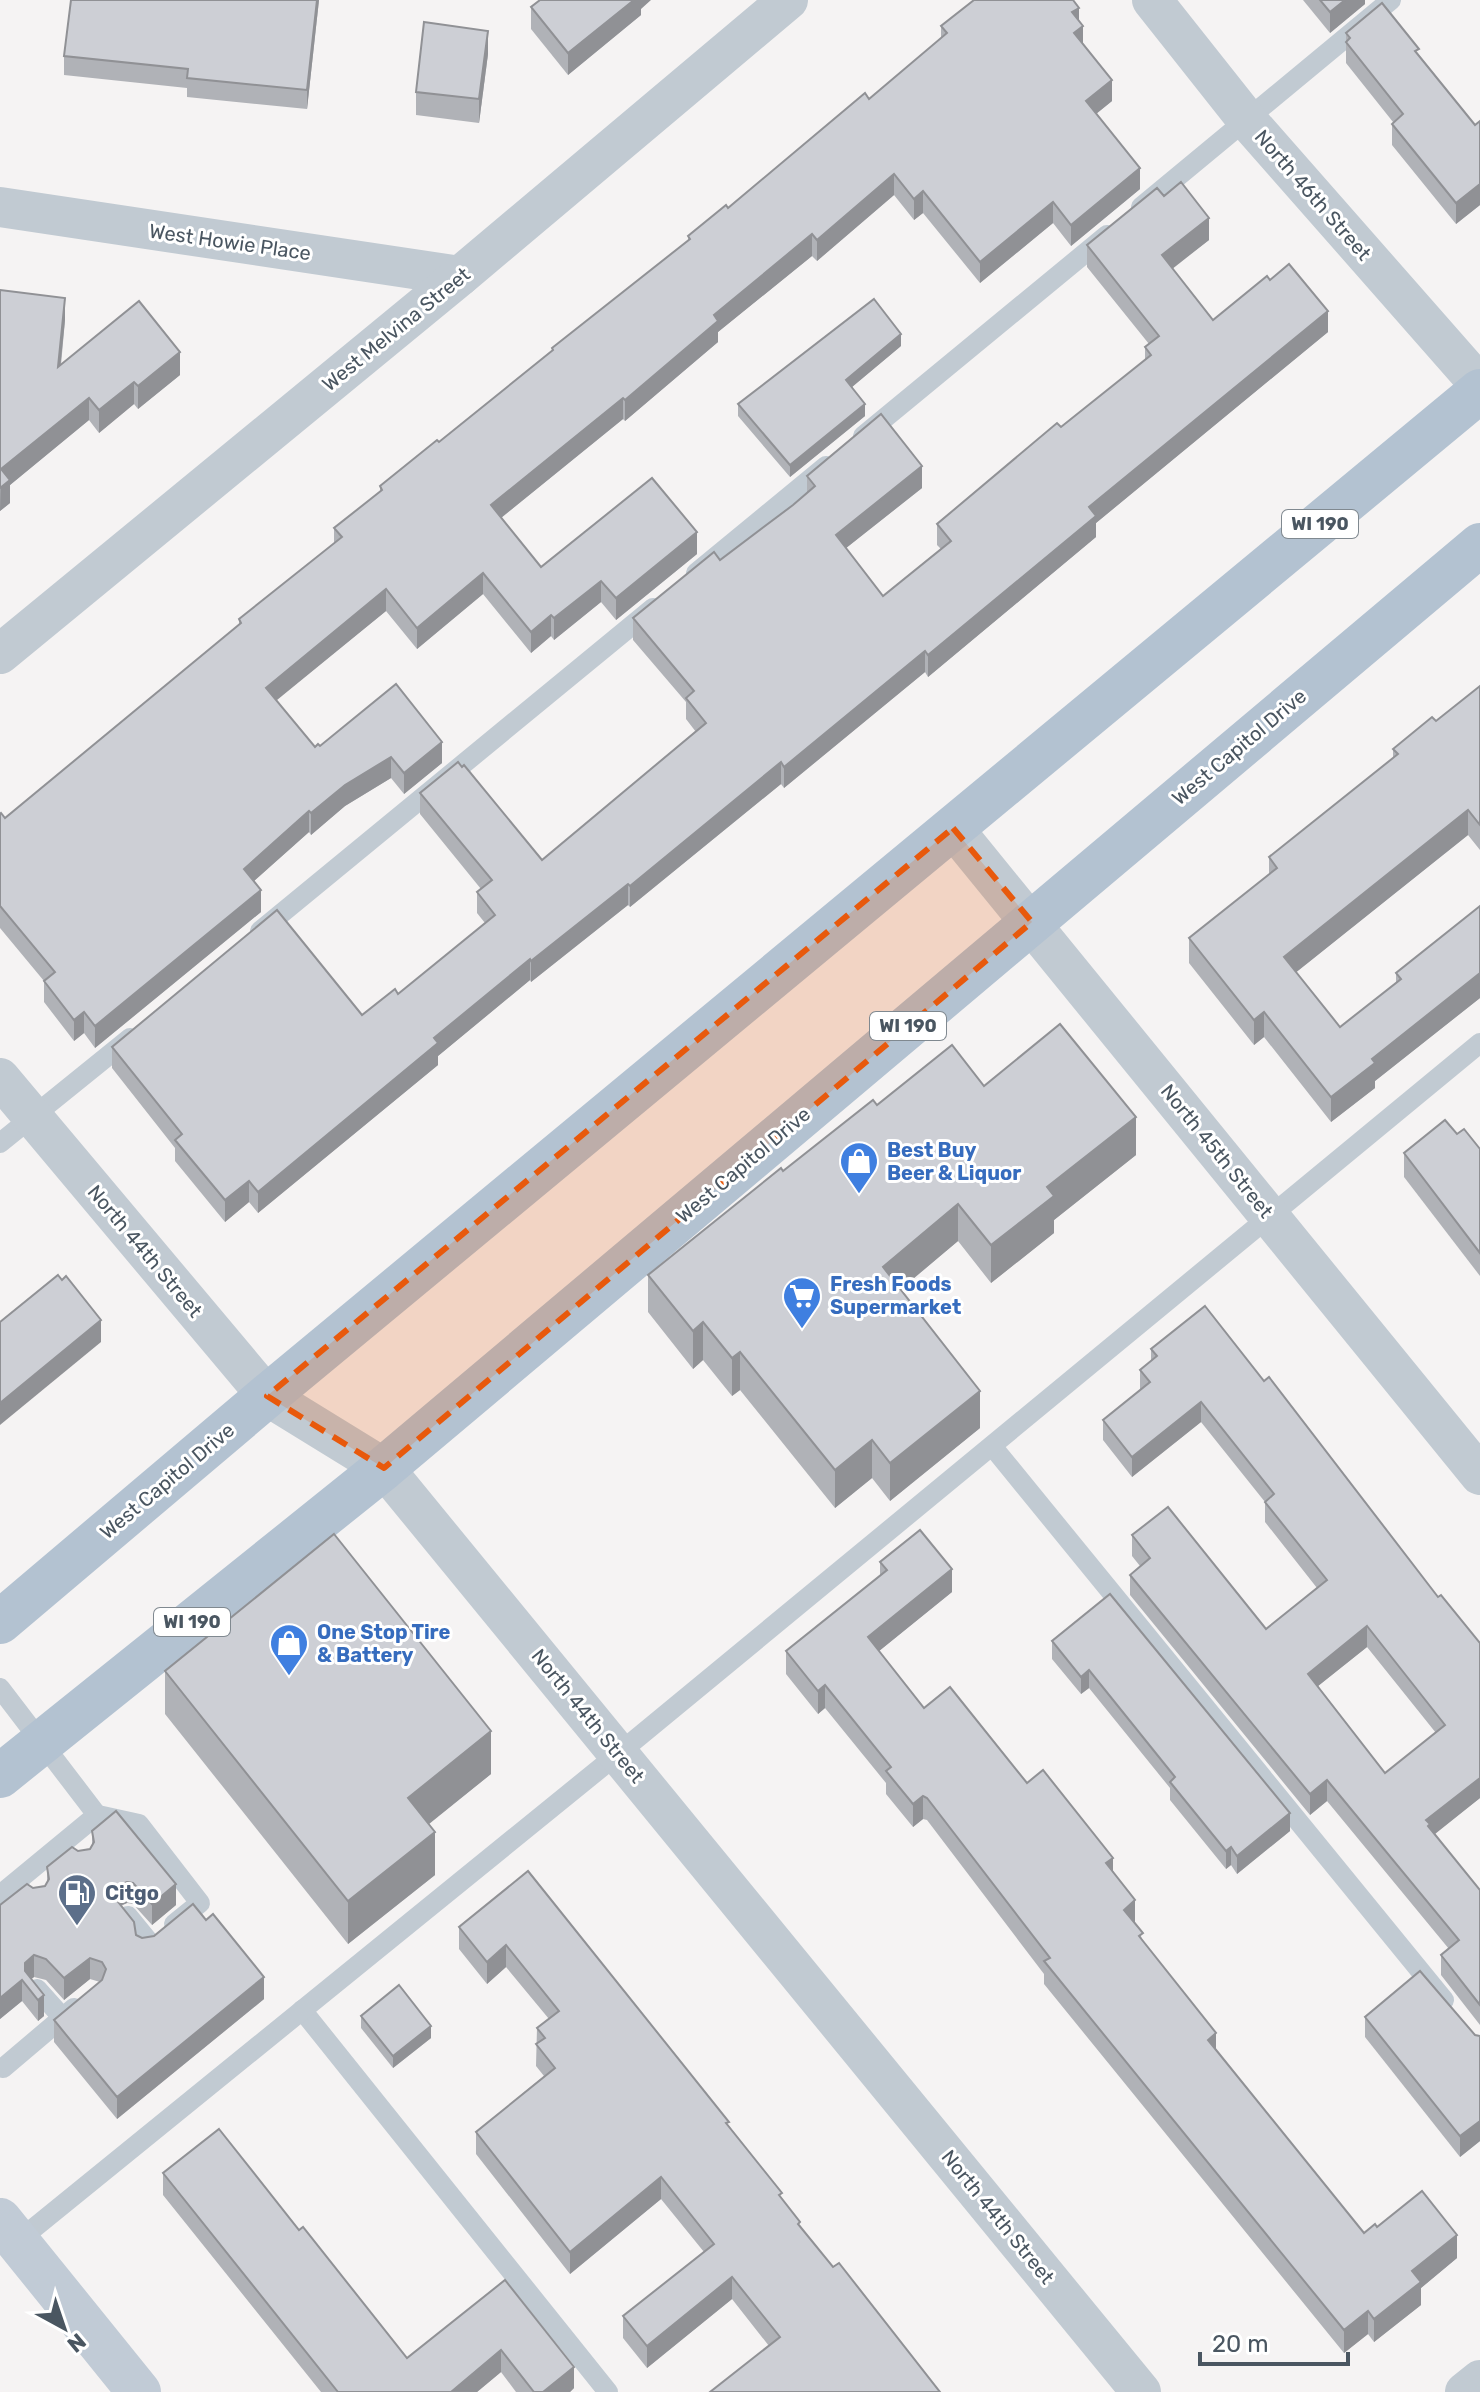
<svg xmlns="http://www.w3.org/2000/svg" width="1480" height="2392" font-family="Rubik,sans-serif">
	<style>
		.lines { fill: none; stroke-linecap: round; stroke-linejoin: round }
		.lane { stroke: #c1cad2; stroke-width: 20 }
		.street { stroke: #c1cad2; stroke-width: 40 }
		.secondary { stroke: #c1cbd6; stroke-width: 44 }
		.primary { stroke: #b3c2d1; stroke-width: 44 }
		.wall { fill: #b0b2b7; fill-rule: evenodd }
		.shaded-wall { fill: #909195 }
		.building { fill: #cdcfd5; stroke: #909195; stroke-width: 2; fill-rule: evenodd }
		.marked { fill: #e8590c; fill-opacity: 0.2; stroke: #e8590c; stroke-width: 6; stroke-dasharray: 16 10; stroke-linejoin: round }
		.labels { text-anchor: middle; stroke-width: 6; stroke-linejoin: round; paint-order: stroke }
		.shield { fill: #fff; stroke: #808990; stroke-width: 2 }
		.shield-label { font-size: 18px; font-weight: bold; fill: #4a5661 }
		.street-label { font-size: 20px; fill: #4a5661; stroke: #fff }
		.shop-label { font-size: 20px; font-weight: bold; fill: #366cbe; stroke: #fff; text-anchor: start }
		.service-label { font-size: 20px; font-weight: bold; fill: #4e5e75; stroke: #fff; text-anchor: start }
	</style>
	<rect width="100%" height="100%" fill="#f5f3f3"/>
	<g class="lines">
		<g class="lane">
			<polyline points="1141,207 1391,0"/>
			<polyline points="863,436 1107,235"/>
			<polyline points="696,573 826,466"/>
			<polyline points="260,931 653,608"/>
			<polyline points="0,1143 130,1038"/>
			<polyline points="992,1446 1444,2000"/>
			<polyline points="0,1688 97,1815 0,1895"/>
			<polyline points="98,1815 139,1824 200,1903 174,1924"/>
			<polyline points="128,1916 150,1943"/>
			<polyline points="37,1989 62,2017"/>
			<polyline points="302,2010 608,2392"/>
			<polyline points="3,2068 74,2008"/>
			<polyline points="13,2245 619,1753 1480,1043"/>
		</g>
		<g class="street">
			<polyline points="1152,0 1247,120 1480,385"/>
			<polyline points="0,207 460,276"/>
			<polyline points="0,654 460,276 788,0"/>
			<polyline points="953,828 1480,1475"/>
			<polyline points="0,1078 267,1396 384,1468 1141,2392"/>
			<polyline points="1465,2392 1480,2380"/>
		</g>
		<polyline class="secondary" points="0,2220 139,2392"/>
		<g class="primary">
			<polyline points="0,1622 267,1396 1480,391"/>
			<polyline points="0,1776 384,1468 1480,545"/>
		</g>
	</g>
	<g class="wall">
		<polygon points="319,0 307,109 187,97 187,88 64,75 64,56"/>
		<polygon points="1303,0 1365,0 1365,4 1330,33"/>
		<polygon points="531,7 641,9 641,15 568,75 531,29"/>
		<polygon points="1079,21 1083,45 1112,101 1096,114 1140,189 1071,246 1053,223 980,283 923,213 914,220 894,195 817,261 812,256 718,332 718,342 625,421 623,419 501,518 541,567 697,554 616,620 601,602 554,640 551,636 531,653 483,594 417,649 386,611 276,700 315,747 320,746 442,763 404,794 391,778 345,806 311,835 309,832 254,881 261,912 95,1048 84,1033 74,1041 44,1002 44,981 0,928 0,814 5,818 239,625 239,619 334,543 334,528 380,492 380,486 439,442 552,351 552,348 688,241 688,236 728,208 869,99 941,38 941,26"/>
		<polygon points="1346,33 1419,55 1475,125 1480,121 1480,205 1456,224 1392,145 1392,124 1393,122 1346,63"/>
		<polygon points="488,54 479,123 416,115 416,92"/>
		<polygon points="1164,196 1209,240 1172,268 1213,320 1328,332 1096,523 1096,537 928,677 925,672 784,788 781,784 630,907 628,905 531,982 530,980 438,1056 438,1065 258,1213 249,1202 225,1222 175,1161 175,1148 112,1068 112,1047 362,1015 398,994 485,923 477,913 477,892 481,889 420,814 420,793 542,860 696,732 686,719 686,702 633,640 633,618 720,560 793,505 807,493 807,476 922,488 846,548 883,596 941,549 937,545 937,524 1145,360 1145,347 1149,344 1087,267 1087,245"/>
		<polygon points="0,290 65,320 61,365 180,375 138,409 134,404 99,433 89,420 10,485 10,503 0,511"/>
		<polygon points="901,346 852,387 865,416 790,477 738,416 738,404"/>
		<polygon points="1480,686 1480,850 1468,835 1296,972 1340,1027 1396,983 1396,973 1480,906 1480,998 1375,1081 1375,1088 1331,1122 1264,1037 1254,1045 1189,963 1189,938 1269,875 1269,857 1393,758 1393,749 1436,721"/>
		<polygon points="984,1086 1136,1155 1054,1220 1054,1233 991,1283 958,1241 900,1290 980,1428 890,1501 872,1478 835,1508 740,1390 732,1396 703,1360 693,1369 648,1312 648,1275 783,1171 877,1105"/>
		<polygon points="1457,1134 1480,1149 1480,1276 1404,1177 1404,1153"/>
		<path d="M1151,1349L1264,1381L1438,1597L1480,1798L1434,1834L1480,1890V2025L1441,1975V1955L1449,1949L1327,1801L1310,1815L1130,1595V1575L1140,1566L1132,1556V1535L1266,1629L1317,1588L1265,1522V1502L1201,1422L1132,1477L1103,1440V1420L1140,1390V1370L1151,1361ZM1367,1647L1436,1733L1385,1773L1318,1686Z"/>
		<polygon points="880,1562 952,1592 879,1651 924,1708 1027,1783 1113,1871 1143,1941 1216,2050 1364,2233 1377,2227 1457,2258 1421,2288 1421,2305 1374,2342 1368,2334 1344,2353 1044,1984 1044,1974 927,1820 923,1819 913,1827 886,1794 886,1783 825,1708 818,1714 786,1674 786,1651 880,1576"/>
		<polygon points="1052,1641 1290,1831 1237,1874 1231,1865 1226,1869 1170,1800 1170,1788 1089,1688 1081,1694 1052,1659"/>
		<polygon points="165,1671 491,1774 428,1824 435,1875 348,1944 165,1714"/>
		<polygon points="92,1831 176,1905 152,1925 133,1904 127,1903 121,1906 136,1935 264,1999 117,2119 54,2042 54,2020 100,1982 90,1979 64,2000 46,1980 34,1977 31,1979 44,2016 38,2021 22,2001 0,2019 0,1905 33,1888 45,1886 47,1883 47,1867 78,1851 90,1849 92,1846"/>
		<polygon points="528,1871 729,2126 782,2198 800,2227 833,2267 940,2392 769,2346 732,2299 647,2368 623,2338 623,2316 704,2252 661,2199 570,2274 476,2154 476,2132 544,2076 536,2066 537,2028 549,2019 506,1967 487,1984 459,1949 459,1927"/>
		<polygon points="361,2016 431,2038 393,2068 361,2028"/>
		<polygon points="1365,2017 1480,2036 1480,2141 1460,2157 1365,2037"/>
		<polygon points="163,2173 299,2230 407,2358 505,2280 574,2388 570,2392 516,2392 501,2372 477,2392 321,2392 163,2195"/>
	</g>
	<g class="shaded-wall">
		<polygon points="317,0 319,0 307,109 307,90"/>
		<polygon points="634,0 651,0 641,9 641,15 568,75 568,53"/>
		<polygon points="1345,0 1365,0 1365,4 1330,33 1330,12"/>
		<polygon points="1079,8 1079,29 1072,12"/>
		<polygon points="1083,26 1083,47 1074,33"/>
		<polygon points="488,31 488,54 479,123 479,99"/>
		<polygon points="1112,80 1112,101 1086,122 1086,101"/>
		<polygon points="1140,168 1140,189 1071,246 1071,225"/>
		<polygon points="894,174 894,195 817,261 817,240"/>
		<polygon points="1480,184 1480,205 1456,224 1456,203"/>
		<polygon points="923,191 923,213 914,220 914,199"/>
		<polygon points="1053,202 1053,223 980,283 980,262"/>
		<polygon points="1209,218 1209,240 1162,277 1162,255"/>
		<polygon points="812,234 812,256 718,332 718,342 625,421 625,400 714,315"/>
		<polygon points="65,298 65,320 58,389 58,367"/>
		<polygon points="1328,311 1328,332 1096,523 1096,537 928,677 928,655 1089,507"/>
		<polygon points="901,334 901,346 846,392 846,380"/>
		<polygon points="180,352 180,375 138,409 138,386"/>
		<polygon points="134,382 134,404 99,433 99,410"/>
		<polygon points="89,398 89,420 10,485 10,503 0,511 1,469"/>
		<polygon points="623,398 623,419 491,526 491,505"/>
		<polygon points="865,404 865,416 790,477 790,465"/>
		<polygon points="922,466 922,488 836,556 836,535"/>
		<polygon points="697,532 697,554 616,620 616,598"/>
		<polygon points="483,573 483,594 417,649 417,628"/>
		<polygon points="601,581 601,602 554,640 554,618"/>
		<polygon points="386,589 386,611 266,709 266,688"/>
		<polygon points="551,615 551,636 531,653 531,632"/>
		<polygon points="925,651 925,672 784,788 784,767"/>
		<polygon points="442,742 442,763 404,794 404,773"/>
		<polygon points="391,757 391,778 345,806 311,835 311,813 345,785"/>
		<polygon points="781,762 781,784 630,907 630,886"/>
		<polygon points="1468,810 1468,835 1284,982 1284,957"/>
		<polygon points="309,811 309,832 244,890 244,869"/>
		<polygon points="628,884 628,905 531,982 531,961"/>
		<polygon points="261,890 261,912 95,1048 95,1026"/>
		<polygon points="530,959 530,980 438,1056 438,1065 258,1213 258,1192 434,1038"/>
		<polygon points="1480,973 1480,998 1375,1081 1375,1088 1331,1122 1331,1097 1372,1059"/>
		<polygon points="84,1012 84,1033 74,1041 74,1020"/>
		<polygon points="1264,1012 1264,1037 1254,1045 1254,1020"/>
		<polygon points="1136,1117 1136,1155 1054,1220 1054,1233 991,1283 991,1245 1047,1187"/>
		<polygon points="249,1181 249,1202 225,1222 225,1200"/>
		<polygon points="958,1204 958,1241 883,1304 883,1267"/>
		<polygon points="101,1320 101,1342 0,1425 0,1403"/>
		<polygon points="703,1322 703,1360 693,1369 693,1331"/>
		<polygon points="740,1352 740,1390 732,1396 732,1358"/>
		<polygon points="980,1391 980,1428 890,1501 890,1463"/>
		<polygon points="1201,1402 1201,1422 1132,1477 1132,1457"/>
		<polygon points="872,1440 872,1478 835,1508 835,1470"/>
		<polygon points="952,1569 952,1592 868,1660 868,1637"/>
		<polygon points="1367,1626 1367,1647 1308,1694 1308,1674"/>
		<polygon points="1089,1670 1089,1688 1081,1694 1081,1677"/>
		<polygon points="825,1685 825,1708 818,1714 818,1691"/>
		<polygon points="491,1731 491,1774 408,1841 408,1798"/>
		<polygon points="1480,1778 1480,1798 1430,1838 1426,1820"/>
		<polygon points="1327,1780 1327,1801 1310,1815 1310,1794"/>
		<polygon points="923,1796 923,1819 913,1827 913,1804"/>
		<polygon points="1290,1813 1290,1831 1237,1874 1237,1856"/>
		<polygon points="435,1832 435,1875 348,1944 348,1901"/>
		<polygon points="1231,1847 1231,1865 1226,1869 1226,1851"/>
		<polygon points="1113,1858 1113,1881 1106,1863"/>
		<polygon points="127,1882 127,1903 119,1906 115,1898 119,1885"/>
		<polygon points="176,1884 176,1905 152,1925 152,1904"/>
		<polygon points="1135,1900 1135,1923 1124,1910"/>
		<polygon points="506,1945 506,1967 487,1984 487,1962"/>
		<polygon points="34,1955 34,1977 25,1984 25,1963"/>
		<polygon points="90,1958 90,1979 64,2000 64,1978"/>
		<polygon points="264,1977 264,1999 117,2119 117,2097"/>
		<polygon points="22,1980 22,2001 0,2019 0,1998"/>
		<polygon points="44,1995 44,2016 38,2021 38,2000"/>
		<polygon points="431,2026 431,2038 393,2068 393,2056"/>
		<polygon points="1216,2033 1216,2056 1208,2040"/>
		<polygon points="1480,2121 1480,2141 1460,2157 1460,2136"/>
		<polygon points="661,2177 661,2199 570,2274 570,2252"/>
		<polygon points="1457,2235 1457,2258 1421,2288 1421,2305 1374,2342 1374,2319 1412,2271"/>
		<polygon points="732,2277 732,2299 647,2368 647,2346"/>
		<polygon points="1368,2311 1368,2334 1344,2353 1344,2330"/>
		<polygon points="501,2350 501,2372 477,2392 451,2392"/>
		<polygon points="574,2367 574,2388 570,2392 543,2392"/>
	</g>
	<g class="building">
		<polygon points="71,0 317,0 307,90 187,78 188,69 64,56"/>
		<polygon points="540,0 634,0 568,53 531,7"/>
		<polygon points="974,0 1073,0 1079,8 1072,12 1083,26 1074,33 1112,80 1086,101 1140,168 1071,225 1053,202 980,262 923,191 914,199 894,174 817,240 812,234 714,315 718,321 625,400 623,398 491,505 541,567 652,478 697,532 616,598 601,581 554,618 551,615 531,632 483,573 417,628 386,589 266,688 315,747 318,744 320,746 396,684 442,742 404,773 391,757 345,785 311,813 309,811 244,869 261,890 95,1026 84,1012 74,1020 44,981 55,972 0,906 0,814 1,813 5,818 241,623 239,619 342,537 334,528 382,490 380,486 437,440 439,442 553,350 552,348 690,239 688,236 726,205 728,208 865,93 869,99 947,33 941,26"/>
		<polygon points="1320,0 1345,0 1330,12"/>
		<polygon points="1382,3 1419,49 1415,51 1475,125 1480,121 1480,184 1456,203 1392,124 1403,114 1346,42 1350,38 1346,33"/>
		<polygon points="424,22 488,31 479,99 416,92"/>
		<polygon points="1181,182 1209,218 1162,255 1213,320 1267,276 1270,280 1289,264 1328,311 1089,507 1096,516 928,655 925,651 784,767 781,762 630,886 628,884 531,961 530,959 434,1038 438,1043 258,1192 249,1181 225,1200 175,1140 182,1134 112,1047 277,910 362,1015 395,989 398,994 495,915 477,892 492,880 420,793 458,762 462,767 464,765 542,860 706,723 686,698 694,691 633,618 714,552 720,560 793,505 815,486 807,476 881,414 922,466 836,535 883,596 951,541 937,524 1057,423 1061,427 1151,355 1145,347 1159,336 1087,245 1157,188 1164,196"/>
		<polygon points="0,290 65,298 58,367 139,301 180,352 138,386 134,382 99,410 89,398 1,469 10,480 0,488"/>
		<polygon points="874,299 901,334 846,380 865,404 790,465 738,404"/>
		<polygon points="1480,686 1480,825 1468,810 1284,957 1340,1027 1401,979 1396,973 1480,906 1480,973 1372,1059 1375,1063 1331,1097 1264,1012 1254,1020 1189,938 1277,868 1269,857 1398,754 1393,749 1432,717 1436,721"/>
		<polygon points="1060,1024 1136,1117 1047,1187 1054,1196 991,1245 958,1204 883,1267 980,1391 890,1463 872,1440 835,1470 740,1352 732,1358 703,1322 693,1331 648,1275 781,1168 783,1171 873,1100 877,1105 952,1045 984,1086"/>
		<polygon points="1445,1120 1457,1134 1464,1129 1480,1149 1480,1253 1404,1153"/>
		<polygon points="58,1275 62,1280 66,1276 101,1320 0,1403 0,1322"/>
		<path d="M1205,1306L1264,1381L1269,1377L1438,1597L1441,1595L1480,1643V1778L1426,1820L1430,1824L1428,1826L1480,1890V2005L1441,1955L1459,1940L1327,1780L1310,1794L1130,1575L1150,1558L1132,1535L1168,1507L1266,1629L1327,1580L1265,1502L1274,1494L1201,1402L1132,1457L1103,1420L1150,1382L1140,1370L1157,1356L1151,1349ZM1367,1626L1445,1725L1385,1773L1308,1674Z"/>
		<polygon points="920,1530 952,1569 868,1637 924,1708 950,1687 1027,1783 1043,1770 1113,1858 1106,1863 1135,1900 1124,1910 1143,1933 1139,1936 1216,2033 1208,2040 1364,2233 1375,2224 1377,2227 1422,2191 1457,2235 1412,2271 1421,2282 1374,2319 1368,2311 1344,2330 1044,1961 1050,1958 927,1798 923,1796 913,1804 886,1771 891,1767 825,1685 818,1691 786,1651 887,1570 880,1562"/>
		<polygon points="334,1534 491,1731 408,1798 435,1832 348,1901 165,1671"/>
		<polygon points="1110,1594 1290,1813 1237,1856 1231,1847 1226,1851 1170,1782 1175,1777 1089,1670 1081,1677 1052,1641"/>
		<polygon points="116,1811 176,1884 152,1904 133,1883 127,1882 119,1885 115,1898 134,1922 136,1935 142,1938 154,1936 193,1904 206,1920 213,1914 264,1977 117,2097 54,2020 102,1980 106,1969 102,1962 90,1958 64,1978 46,1959 34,1955 25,1963 25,1971 44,1995 38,2000 22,1980 0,1998 0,1905 27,1884 33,1888 45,1886 49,1879 47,1867 72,1847 78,1851 90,1849 94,1842 92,1831"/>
		<polygon points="528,1871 729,2122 726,2123 782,2193 779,2195 800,2222 798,2224 833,2267 839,2263 940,2392 710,2392 780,2337 732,2277 647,2346 623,2316 714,2244 661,2177 570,2252 476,2132 555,2068 536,2044 545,2038 537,2028 559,2011 506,1945 487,1962 459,1927"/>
		<polygon points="1420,1971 1475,2035 1480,2036 1480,2121 1460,2136 1365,2017"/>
		<polygon points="399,1985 431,2026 393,2056 361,2016"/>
		<polygon points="219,2129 299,2230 303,2227 407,2358 505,2280 574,2367 543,2392 534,2392 501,2350 451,2392 338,2392 163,2173"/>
	</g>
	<path class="marked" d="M953,828L1032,922L384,1468L267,1396Z"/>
	<defs>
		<g id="shop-pin" transform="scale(2)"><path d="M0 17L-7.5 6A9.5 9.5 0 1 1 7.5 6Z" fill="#3f7fe0" stroke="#fff"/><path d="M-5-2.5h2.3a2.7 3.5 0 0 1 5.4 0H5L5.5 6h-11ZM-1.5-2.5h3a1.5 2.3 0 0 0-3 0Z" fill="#fff"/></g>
		<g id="supermarket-pin" transform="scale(2)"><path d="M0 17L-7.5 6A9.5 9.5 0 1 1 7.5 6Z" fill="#3f7fe0" stroke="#fff"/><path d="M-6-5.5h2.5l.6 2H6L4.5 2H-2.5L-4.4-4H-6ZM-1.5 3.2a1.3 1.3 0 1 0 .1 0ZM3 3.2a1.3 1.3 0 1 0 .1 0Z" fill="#fff"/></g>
		<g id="fuel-pin" transform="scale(2)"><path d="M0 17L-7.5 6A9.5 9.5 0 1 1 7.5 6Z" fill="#5c6f8a" stroke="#fff"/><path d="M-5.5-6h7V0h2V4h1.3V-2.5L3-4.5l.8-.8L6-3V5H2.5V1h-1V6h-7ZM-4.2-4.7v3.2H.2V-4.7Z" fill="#fff"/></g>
	</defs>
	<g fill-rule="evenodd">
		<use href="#shop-pin" x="859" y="1161"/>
		<use href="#supermarket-pin" x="802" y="1296"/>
		<use href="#shop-pin" x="289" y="1643"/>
		<use href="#fuel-pin" x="77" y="1893"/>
	</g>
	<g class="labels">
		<g class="shield">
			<rect x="1282" y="510" width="76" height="28" rx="6"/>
			<rect x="870" y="1012" width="76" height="28" rx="6"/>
			<rect x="154" y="1608" width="76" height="28" rx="6"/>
		</g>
		<g class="shield-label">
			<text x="1320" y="530">WI 190</text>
			<text x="908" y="1032">WI 190</text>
			<text x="192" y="1628">WI 190</text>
		</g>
		<g class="street-label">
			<text transform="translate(1313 195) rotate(49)" y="7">North 46th Street</text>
			<text transform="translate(230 242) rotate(8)" y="7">West Howie Place</text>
			<text transform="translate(396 329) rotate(-39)" y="7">West Melvina Street</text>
			<text transform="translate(1239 747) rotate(-40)" y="7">West Capitol Drive</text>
			<text transform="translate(1217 1151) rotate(51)" y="7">North 45th Street</text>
			<text transform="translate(743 1165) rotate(-40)" y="7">West Capitol Drive</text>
			<text transform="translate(145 1251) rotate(50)" y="7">North 44th Street</text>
			<text transform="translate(167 1481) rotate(-40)" y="7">West Capitol Drive</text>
			<text transform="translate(588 1716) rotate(51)" y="7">North 44th Street</text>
			<text transform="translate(998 2217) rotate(51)" y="7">North 44th Street</text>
		</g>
		<g class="shop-label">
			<text x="887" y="1157">Best Buy<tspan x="887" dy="23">Beer &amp; Liquor</tspan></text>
			<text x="830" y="1291">Fresh Foods<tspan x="830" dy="23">Supermarket</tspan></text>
			<text x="317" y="1639">One Stop Tire<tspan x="317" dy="23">&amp; Battery</tspan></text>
		</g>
		<g class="service-label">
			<text x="105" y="1900">Citgo</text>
		</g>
	</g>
	<g transform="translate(64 2328) rotate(140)" stroke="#ffffff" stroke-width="6" paint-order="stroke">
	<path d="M0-6L14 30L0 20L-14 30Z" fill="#4a5661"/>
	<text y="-12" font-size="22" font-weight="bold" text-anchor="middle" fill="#4a5661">N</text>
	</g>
	<path d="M1200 2352v12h148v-12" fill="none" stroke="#4a5661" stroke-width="4"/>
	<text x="1212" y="2352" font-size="24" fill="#4a5661" stroke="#ffffff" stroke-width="6" paint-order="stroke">20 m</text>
</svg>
